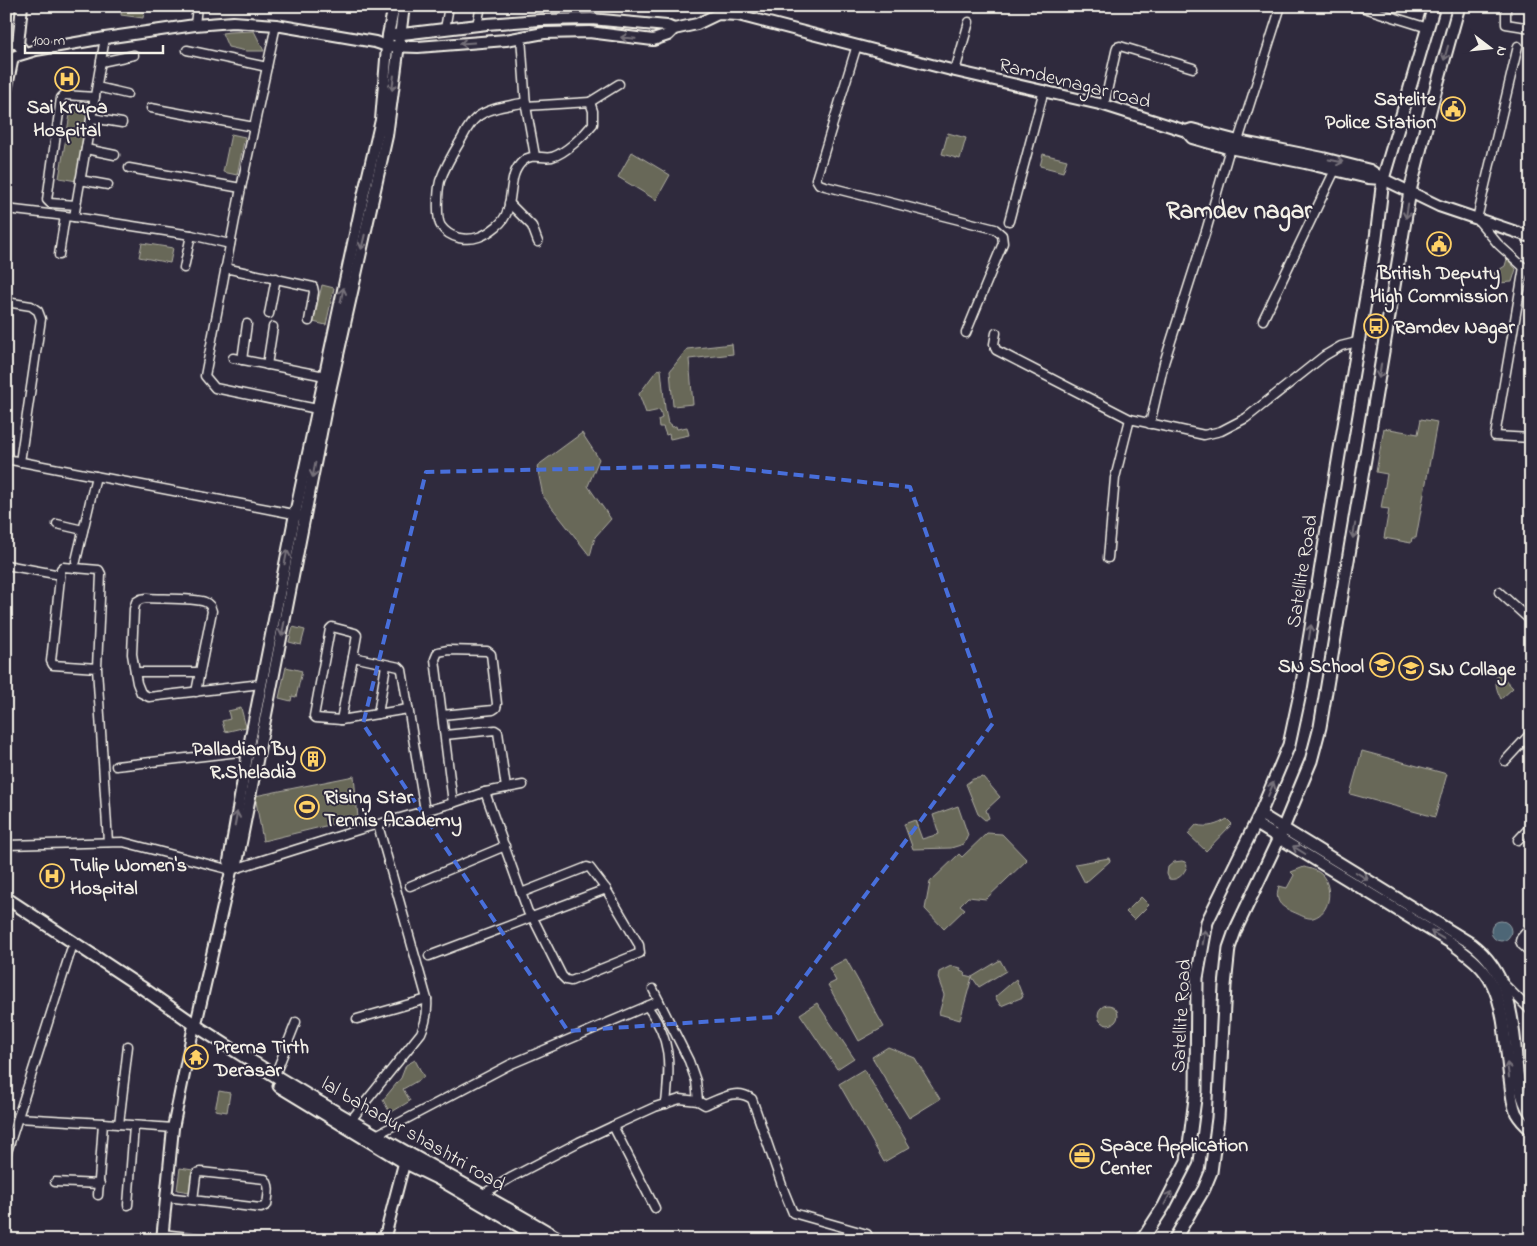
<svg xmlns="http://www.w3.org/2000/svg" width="1537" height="1246" font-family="'Indie Flower',sans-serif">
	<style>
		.green { fill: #676859; stroke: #aeaca0 }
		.water { fill: #4d6676; stroke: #909ea4 }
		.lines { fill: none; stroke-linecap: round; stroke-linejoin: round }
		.minor-casing { stroke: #f4f1e8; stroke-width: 11 }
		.tertiary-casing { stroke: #f4f1e8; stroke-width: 14 }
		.secondary-casing { stroke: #f4f1e8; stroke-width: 15 }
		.minor { stroke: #2f2a3d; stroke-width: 8 }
		.tertiary { stroke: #2f2a3d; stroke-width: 10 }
		.secondary { stroke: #2f2a3d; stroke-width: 11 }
		.oneway { stroke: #747079 }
		.marked { fill: none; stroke: #486fdb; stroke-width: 4; stroke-dasharray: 10 6; stroke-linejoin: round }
		.labels { text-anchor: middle; stroke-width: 4; stroke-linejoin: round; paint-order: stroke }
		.street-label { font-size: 20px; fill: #f4f1e8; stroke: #2f2a3d }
		.poi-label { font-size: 20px; font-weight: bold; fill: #f4f1e8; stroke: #2f2a3d; text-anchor: start }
		.district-label { font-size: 25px; font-weight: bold; fill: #f4f1e8; stroke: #2f2a3d }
	</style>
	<rect width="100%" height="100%" fill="#2f2a3d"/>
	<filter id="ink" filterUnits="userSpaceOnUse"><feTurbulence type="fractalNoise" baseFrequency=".02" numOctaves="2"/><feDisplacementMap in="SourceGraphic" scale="10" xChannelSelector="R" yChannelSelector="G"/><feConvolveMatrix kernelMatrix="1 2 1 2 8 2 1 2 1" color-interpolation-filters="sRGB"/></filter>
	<g filter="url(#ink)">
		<g class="green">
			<polygon points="122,6 145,6 143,18 121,15"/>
			<polygon points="254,31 264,51 246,51 228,47 222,33 230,32"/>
			<polygon points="72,103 90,105 77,181 59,178"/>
			<polygon points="948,133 966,138 960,159 942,154"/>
			<polygon points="231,134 245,137 237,175 223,172"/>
			<polygon points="632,152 670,175 656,200 618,177"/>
			<polygon points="1043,154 1067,160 1063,172 1040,166"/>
			<polygon points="142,243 173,248 170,263 139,257"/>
			<polygon points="1507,259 1516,269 1512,282 1498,283 1494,273 1505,266"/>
			<polygon points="322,285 334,288 326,325 313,322"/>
			<polygon points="732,344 733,354 689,359 693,404 673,406 670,371 687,349"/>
			<polygon points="661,369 665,408 668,424 671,424 672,427 676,426 677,429 687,427 689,435 670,439 669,434 666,435 663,427 659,427 658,420 662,418 660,410 646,413 639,394 657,370"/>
			<polygon points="1421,419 1437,422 1416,538 1412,538 1411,543 1384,538 1389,509 1381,508 1387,474 1376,472 1384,428 1418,434"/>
			<polygon points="582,433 599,459 588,486 611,519 595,537 590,556 543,496 537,466"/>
			<polygon points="293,627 305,630 301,645 289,642"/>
			<polygon points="286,667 302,671 296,697 292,696 291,701 279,698"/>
			<path d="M1499,673L1513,688L1501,699C1497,691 1493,681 1499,673Z"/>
			<polygon points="241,708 246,727 225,732 222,721 230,719 228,711"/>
			<polygon points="1362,751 1447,774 1435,817 1350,794"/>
			<polygon points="354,776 358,818 263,841 255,796"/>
			<polygon points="983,777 1000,797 986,810 989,818 985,820 978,814 966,784 973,779"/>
			<polygon points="958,806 968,835 964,844 951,848 913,849 904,824 915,820 922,839 939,834 933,815"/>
			<path d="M1227,819L1232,824L1206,851L1188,834L1196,825C1208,828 1217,825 1227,819Z"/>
			<polygon points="987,833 1002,834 1027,860 986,899 968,897 960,905 965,909 944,929 925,909 930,882 959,854 962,857"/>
			<polygon points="1109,858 1110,861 1085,883 1075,864"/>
			<path d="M1182,861L1185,862L1187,866C1184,874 1178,881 1169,879L1167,874L1168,867L1174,862Z"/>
			<path d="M1304,867C1311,869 1317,870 1322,875C1333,887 1331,913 1313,918C1308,919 1302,916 1298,914C1284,908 1273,904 1279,886L1287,888L1294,875L1291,872Z"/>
			<polygon points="1141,897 1149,905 1134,920 1126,912"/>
			<polygon points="846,959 884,1027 859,1041 828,985 836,981 829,968"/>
			<polygon points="1000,960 1006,971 979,987 972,977"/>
			<polygon points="951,966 961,968 960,971 965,973 964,975 972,977 960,1020 939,1014 944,995 938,978 939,972"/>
			<polygon points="1016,979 1023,997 1001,1006 995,997"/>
			<polygon points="817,1003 854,1058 837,1069 800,1014"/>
			<circle cx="1108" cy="1015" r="10"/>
			<polygon points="888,1047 915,1058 940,1099 909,1118 872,1057"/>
			<polygon points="415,1060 424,1077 403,1089 410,1101 390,1113 383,1100 401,1078 406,1065"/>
			<polygon points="864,1069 910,1147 884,1162 839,1084"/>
			<polygon points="219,1091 230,1093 227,1112 215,1110"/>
			<polygon points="180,1168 193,1170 190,1192 177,1190"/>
		</g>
		<circle class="water" cx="1501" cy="931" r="10"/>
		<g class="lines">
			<g class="minor-casing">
				<g id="minor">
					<polyline points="1358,6 1428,28"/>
					<polyline points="1506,6 1506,24 1531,28"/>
					<polyline points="195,25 197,6"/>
					<polyline points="276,25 241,188 205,376 215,388 322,410"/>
					<polyline points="477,25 481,6"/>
					<polyline points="445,29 449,6"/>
					<polyline points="521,37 526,106 535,156"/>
					<polyline points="6,44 18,44"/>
					<polyline points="857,45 816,179 819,184 825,186 995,229 1002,235 1003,243 966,333"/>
					<polyline points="1518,46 1477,219 1498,244 1531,274"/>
					<polyline points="187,50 267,67"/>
					<polyline points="101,62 134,55"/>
					<polyline points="955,71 969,22"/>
					<polyline points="97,87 127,94"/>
					<path d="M526,102C510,106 489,107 476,118C469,124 465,133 461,140C453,153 445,167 440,181C438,189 436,219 441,226C445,232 452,236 459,238C474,241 485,236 497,226C518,210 504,177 523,161C532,153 542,159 552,157C566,153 584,135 593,124V111L590,102L526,106"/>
					<polyline points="590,102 619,84"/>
					<polyline points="1104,105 1117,47 1120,46 1193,68"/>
					<polyline points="151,108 254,127"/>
					<polyline points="92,118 122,123"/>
					<polyline points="1238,141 1281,6"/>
					<polyline points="86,149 115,155"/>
					<polyline points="129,168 241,188"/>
					<polyline points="80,180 108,185"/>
					<polyline points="509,203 532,226 538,242"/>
					<polyline points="76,205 50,203 47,200 61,98 64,95 95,97"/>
					<polyline points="6,209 74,217 191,235 230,244"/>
					<polyline points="74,217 105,38"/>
					<polyline points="1009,221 1044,90"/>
					<polyline points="59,255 65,216"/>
					<polyline points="1524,267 1495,436 1531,438"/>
					<polyline points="184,268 191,235"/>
					<polyline points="225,268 313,287 314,292 309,321"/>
					<polyline points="6,302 31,306 38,311 41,319 20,462"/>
					<polyline points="269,314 276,278"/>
					<polyline points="1263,320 1335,170"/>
					<polyline points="996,333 994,344 996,350 1130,419"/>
					<polyline points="233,358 325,376"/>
					<polyline points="242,360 247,324"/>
					<polyline points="267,365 273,327"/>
					<polyline points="1150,424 1164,363 1206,231 1230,148"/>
					<polyline points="6,459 299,515"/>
					<polyline points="57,524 83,530"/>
					<polyline points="1108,558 1115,478 1130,419 1204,435 1221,431 1246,418 1324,356 1341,346 1357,342"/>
					<polyline points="76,561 96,476"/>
					<polyline points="6,565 55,574"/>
					<polyline points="1499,592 1531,621"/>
					<polyline points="353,657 357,635 355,633 332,627 330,629 314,716 316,718 341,720 408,709"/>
					<polyline points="97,668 53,665 51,661 61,569 63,567 99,570 101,574 97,668 108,842"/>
					<polyline points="135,672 137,683 141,693 149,697 261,684"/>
					<path d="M196,692L212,611C211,607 210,604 205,602C195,598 160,599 147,598L141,599L136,602L134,609L132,654L135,672H200"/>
					<polyline points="378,714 386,665"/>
					<polyline points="442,715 493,710 496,708 497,704 491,654 487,651 448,650 438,652 435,659 453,803"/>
					<polyline points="341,720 353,657 399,667 402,670 425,811"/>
					<polyline points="445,735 495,730 498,732 506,788"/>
					<polyline points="1505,761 1531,733"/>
					<polyline points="116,766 248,751"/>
					<polyline points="485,792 528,912 533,918 562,976 566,980 571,981 640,953 639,945 606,889 590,868 587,867 521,893"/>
					<polyline points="1518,840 1531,826"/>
					<polyline points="6,845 123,842 231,870 361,829 453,803 485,792 523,785"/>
					<polyline points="410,886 505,846"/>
					<polyline points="1531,926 1521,938 1520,941 1522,945 1531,953"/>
					<polyline points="429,956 606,889"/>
					<polyline points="1505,985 1531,1011"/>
					<path d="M653,989L689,1061L696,1081L698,1101L705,1105C721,1098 737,1088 752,1099L784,1191L793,1213L867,1234L870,1240"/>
					<path d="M647,1006C672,1040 670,1063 666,1104"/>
					<polyline points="357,1019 427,999"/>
					<polyline points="1529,1049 1531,1047"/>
					<polyline points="275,1075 296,1022"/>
					<polyline points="18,1118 103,1123 173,1128"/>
					<path d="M351,1120L421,1033C426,1022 428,1012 427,999L378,825"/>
					<polyline points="119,1124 128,1046"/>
					<polyline points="376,1135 509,1065 659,1001"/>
					<polyline points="6,1155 71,950"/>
					<polyline points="55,1182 100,1184"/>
					<polyline points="483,1194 512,1177 579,1142 613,1126"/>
					<polyline points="98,1195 103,1123"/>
					<path d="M166,1197L261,1208L267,1205C268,1196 271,1186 265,1179L201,1172L197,1173L196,1176L193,1200"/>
					<polyline points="128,1205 134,1126"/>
					<polyline points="655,1208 613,1126 655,1107 680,1099 698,1101"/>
					<polyline points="162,1234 216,1240"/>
				</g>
			</g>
			<g class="tertiary-casing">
				<g id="tertiary">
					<polyline points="22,6 18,44 25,53"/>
					<polyline points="394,35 487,24 540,20 591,19 667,26 674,29"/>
					<polyline points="6,59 36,50 105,38 195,25 233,22 276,25 375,42 387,46 418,47 506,40 544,33 589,32 653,40 668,35 674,29 697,24 718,14 738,15 955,71 1104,105 1186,131 1192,129 1238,141 1323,158 1370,170 1383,179 1439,206 1531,237"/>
					<polyline points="6,91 13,57"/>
					<polyline points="1186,131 1192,138 1224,147 1305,163 1368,178 1382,179"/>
					<path d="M1260,814L1472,944C1506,970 1513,1011 1516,1052C1517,1073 1519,1097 1531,1115"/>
					<path d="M1256,824L1451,943C1467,955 1483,965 1492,984C1506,1013 1505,1050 1510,1082C1511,1092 1512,1103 1516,1113C1520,1120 1525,1125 1531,1130"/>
					<polyline points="232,867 229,861 248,751 295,514 364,192 381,120 388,35 394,6"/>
					<polyline points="196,1024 232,867 237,863 325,413 387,136 404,6"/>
					<polyline points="162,1240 173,1128 193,1030"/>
					<polyline points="384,1240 406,1156"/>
				</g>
			</g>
			<g class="secondary-casing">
				<g id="secondary">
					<polyline points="6,898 141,987 194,1024"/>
					<path d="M198,1027C256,1065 316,1101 376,1135C437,1170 500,1203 561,1240"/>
					<polyline points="279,1086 404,1162 439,1179 543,1240"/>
					<polyline points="1142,1240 1164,1206 1187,1161 1196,1091 1197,978 1207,922 1260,814 1289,745 1301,689 1339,455 1376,238 1383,179 1434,6"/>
					<polyline points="1174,1240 1204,1189 1211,1172 1218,1118 1225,986 1229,948 1235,931 1279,838 1311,761 1320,727 1410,191 1432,103 1459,6"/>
				</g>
			</g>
			<use href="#minor" class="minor"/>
			<use href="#tertiary" class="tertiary"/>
			<use href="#secondary" class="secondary"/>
		</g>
		<defs><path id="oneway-shaft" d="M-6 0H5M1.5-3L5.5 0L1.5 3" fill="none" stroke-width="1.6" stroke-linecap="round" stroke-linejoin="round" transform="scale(1.25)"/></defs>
		<g class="oneway">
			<use href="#oneway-shaft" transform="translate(628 38) rotate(-174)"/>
			<use href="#oneway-shaft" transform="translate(467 43) rotate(176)"/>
			<use href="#oneway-shaft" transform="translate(1446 53) rotate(106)"/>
			<use href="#oneway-shaft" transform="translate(393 83) rotate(97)"/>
			<use href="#oneway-shaft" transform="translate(1336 161) rotate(12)"/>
			<use href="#oneway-shaft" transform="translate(1407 211) rotate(99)"/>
			<use href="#oneway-shaft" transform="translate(363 242) rotate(103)"/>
			<use href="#oneway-shaft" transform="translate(342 295) rotate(-78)"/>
			<use href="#oneway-shaft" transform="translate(1380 371) rotate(99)"/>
			<use href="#oneway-shaft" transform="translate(314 470) rotate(101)"/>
			<use href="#oneway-shaft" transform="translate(1354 531) rotate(99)"/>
			<use href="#oneway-shaft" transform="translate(286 557) rotate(-79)"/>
			<use href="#oneway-shaft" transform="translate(283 629) rotate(101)"/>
			<use href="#oneway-shaft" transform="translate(1310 632) rotate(-81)"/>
			<use href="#oneway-shaft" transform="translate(1271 789) rotate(-68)"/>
			<use href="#oneway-shaft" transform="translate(236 819) rotate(-80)"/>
			<use href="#oneway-shaft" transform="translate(1299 850) rotate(-148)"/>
			<use href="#oneway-shaft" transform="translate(1362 876) rotate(32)"/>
			<use href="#oneway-shaft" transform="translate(1437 935) rotate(-149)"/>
			<use href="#oneway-shaft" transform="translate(1204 937) rotate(-80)"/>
			<use href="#oneway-shaft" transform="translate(1508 1070) rotate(-98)"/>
			<use href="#oneway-shaft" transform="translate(1168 1198) rotate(-62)"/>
		</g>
	</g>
	<path class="marked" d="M714,466L910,487L993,723L775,1017L568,1031L363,724L426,472Z"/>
	<defs>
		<g id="hospital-ring" transform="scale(1.25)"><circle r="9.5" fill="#2f2a3d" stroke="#ffd166" stroke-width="1.5"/><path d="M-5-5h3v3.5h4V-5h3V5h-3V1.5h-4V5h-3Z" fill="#ffd166"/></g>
		<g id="civic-ring" transform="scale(1.25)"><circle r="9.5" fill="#2f2a3d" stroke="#ffd166" stroke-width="1.5"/><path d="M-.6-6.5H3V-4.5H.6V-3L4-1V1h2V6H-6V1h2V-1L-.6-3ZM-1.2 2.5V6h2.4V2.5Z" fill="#ffd166"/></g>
		<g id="bus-ring" transform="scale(1.25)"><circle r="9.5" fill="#2f2a3d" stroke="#ffd166" stroke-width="1.5"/><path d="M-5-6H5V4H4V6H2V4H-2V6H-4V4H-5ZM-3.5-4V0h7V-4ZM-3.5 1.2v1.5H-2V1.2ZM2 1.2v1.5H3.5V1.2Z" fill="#ffd166"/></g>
		<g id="school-ring" transform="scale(1.25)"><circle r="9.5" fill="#2f2a3d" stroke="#ffd166" stroke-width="1.5"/><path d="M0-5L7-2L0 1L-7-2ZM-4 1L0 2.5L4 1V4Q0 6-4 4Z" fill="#ffd166"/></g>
		<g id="university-ring" transform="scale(1.25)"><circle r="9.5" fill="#2f2a3d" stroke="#ffd166" stroke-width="1.5"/><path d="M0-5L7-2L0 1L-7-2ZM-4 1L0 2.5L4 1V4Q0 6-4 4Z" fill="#ffd166"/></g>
		<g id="building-ring" transform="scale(1.25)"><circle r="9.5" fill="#2f2a3d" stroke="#ffd166" stroke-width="1.5"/><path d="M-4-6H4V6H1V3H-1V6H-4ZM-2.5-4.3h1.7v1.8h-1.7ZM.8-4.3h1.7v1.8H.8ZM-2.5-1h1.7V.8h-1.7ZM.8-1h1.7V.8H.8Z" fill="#ffd166"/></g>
		<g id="stadium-ring" transform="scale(1.25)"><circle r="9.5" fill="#2f2a3d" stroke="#ffd166" stroke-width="1.5"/><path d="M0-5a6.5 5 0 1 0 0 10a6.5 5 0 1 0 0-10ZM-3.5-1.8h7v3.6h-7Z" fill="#ffd166"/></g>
		<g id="temple-ring" transform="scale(1.25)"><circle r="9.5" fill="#2f2a3d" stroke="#ffd166" stroke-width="1.5"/><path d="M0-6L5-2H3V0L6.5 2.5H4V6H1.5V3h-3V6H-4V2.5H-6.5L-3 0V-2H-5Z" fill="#ffd166"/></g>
		<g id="office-ring" transform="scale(1.25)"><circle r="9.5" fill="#2f2a3d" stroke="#ffd166" stroke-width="1.5"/><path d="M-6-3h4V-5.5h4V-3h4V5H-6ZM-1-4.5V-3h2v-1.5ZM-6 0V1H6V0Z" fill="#ffd166"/></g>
	</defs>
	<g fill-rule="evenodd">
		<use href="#hospital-ring" x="67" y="79"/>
		<use href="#civic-ring" x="1453" y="109"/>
		<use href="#civic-ring" x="1439" y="244"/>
		<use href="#bus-ring" x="1376" y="326"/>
		<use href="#school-ring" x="1382" y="665"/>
		<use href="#university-ring" x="1411" y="668"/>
		<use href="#building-ring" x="313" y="759"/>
		<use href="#stadium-ring" x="307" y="807"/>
		<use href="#hospital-ring" x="52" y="876"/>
		<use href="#temple-ring" x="196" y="1057"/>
		<use href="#office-ring" x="1082" y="1156"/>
	</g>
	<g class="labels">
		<g class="street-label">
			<text transform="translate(1075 82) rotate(14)" y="7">Ramdevnagar road</text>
			<text transform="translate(1301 571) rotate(-81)" y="7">Satellite Road</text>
			<text transform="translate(1180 1016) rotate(-87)" y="7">Satellite Road</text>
			<text transform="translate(414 1133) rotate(30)" y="7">lal bahadur shashtri road</text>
		</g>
		<g class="poi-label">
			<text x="1436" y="105" text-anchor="end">Satelite<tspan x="1436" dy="23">Police Station</tspan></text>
			<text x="67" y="113" text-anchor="middle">Sai Krupa<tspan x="67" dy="23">Hospital</tspan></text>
			<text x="1439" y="279" text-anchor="middle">British Deputy<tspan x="1439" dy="23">High Commission</tspan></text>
			<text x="1394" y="333">Ramdev Nagar</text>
			<text x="1364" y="672" text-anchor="end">SN School</text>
			<text x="1428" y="675">SN Collage</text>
			<text x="296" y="755" text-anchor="end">Palladian By<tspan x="296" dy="23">R.Sheladia</tspan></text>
			<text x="324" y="803">Rising Star<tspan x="324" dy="23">Tennis Academy</tspan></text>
			<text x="70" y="871">Tulip Women's<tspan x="70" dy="23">Hospital</tspan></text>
			<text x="214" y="1053">Prerna Tirth<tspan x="214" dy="23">Derasar</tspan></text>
			<text x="1100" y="1151">Space Application<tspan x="1100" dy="23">Center</tspan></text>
		</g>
		<g class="district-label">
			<text x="1239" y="218">Ramdev nagar</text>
		</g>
	</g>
	<rect width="1537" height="1246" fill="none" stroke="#2f2a3d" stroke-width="25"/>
	<rect x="12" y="12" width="1512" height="1221" fill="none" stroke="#f4f1e8" stroke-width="2" filter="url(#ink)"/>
	<g transform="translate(1490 48) rotate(106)" stroke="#2f2a3d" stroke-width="4" paint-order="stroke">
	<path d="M0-4L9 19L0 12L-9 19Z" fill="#f4f1e8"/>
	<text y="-8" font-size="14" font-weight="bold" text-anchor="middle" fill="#f4f1e8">N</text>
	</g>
	<path d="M25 45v8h138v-8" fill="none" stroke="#f4f1e8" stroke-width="2.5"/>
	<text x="32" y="45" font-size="15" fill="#f4f1e8" stroke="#2f2a3d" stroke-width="4" paint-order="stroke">100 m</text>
</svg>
